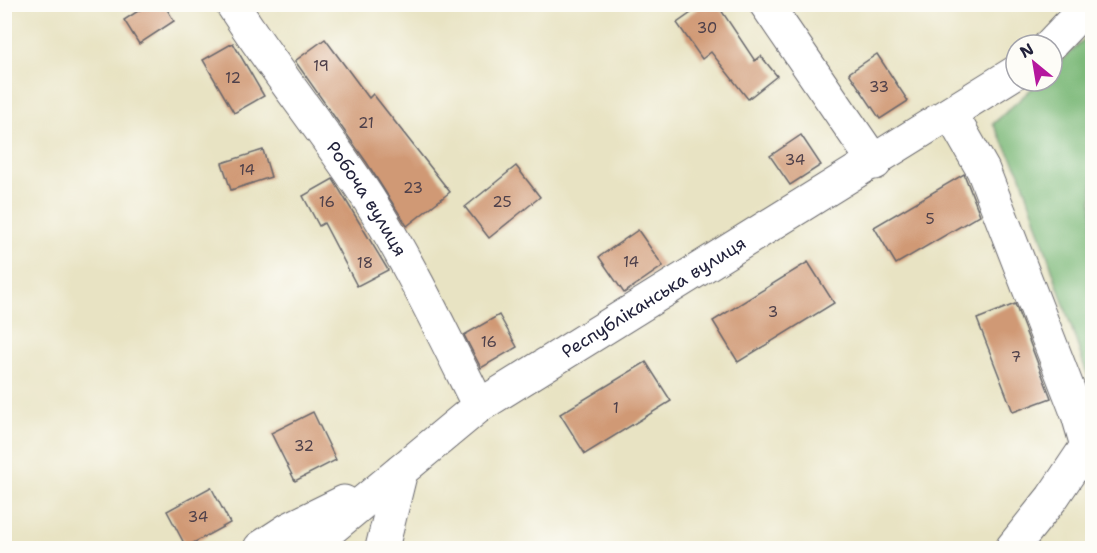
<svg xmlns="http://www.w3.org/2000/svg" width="1097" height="553" font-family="'Shantell Sans',sans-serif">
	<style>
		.forest { fill: #7eba7a; stroke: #506e5a; stroke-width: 1.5 }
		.building { fill: #d09975 }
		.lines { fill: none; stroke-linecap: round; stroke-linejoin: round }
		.minor-casing { stroke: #67666b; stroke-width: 35 }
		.minor { stroke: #fff; stroke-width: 33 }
		.labels { text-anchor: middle; stroke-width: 6; stroke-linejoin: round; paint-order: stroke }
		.number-label { font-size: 15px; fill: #4e404a }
		.street-label { font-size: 18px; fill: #22223b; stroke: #fdfcf7 }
	</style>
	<rect width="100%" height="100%" fill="#fdfcf7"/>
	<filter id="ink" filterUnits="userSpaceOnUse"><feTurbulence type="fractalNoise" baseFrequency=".0167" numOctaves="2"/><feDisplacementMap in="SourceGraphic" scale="12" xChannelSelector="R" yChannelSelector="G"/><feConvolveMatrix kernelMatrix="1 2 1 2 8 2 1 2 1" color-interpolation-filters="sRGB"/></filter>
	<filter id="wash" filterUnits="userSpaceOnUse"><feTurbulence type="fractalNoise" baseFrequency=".008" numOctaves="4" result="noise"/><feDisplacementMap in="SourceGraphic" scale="24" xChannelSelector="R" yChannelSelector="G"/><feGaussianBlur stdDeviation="1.35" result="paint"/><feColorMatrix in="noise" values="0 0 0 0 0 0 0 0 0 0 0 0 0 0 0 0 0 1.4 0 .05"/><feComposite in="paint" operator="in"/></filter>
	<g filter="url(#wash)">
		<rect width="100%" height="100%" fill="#e8e3c3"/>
		<polygon class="forest" points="1092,32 1092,389 1020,173 993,124 1040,81 1052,81 1052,70"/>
		<g id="blocks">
			<g class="building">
				<polygon points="149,4 164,4 174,21 139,44 124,20"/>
				<polygon points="704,4 717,4 755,61 761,56 777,76 748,99 711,52 702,59 677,23"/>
				<polygon points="325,39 369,98 373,94 450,192 407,226 367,163 295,61"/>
				<polygon points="233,43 264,96 234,113 203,60"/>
				<polygon points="877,54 908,101 880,119 849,73"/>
				<polygon points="801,135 821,165 790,185 770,156"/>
				<polygon points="263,150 271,177 231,190 222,163"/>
				<polygon points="516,166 540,197 489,238 465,207"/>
				<polygon points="964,174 980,215 896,264 874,227"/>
				<polygon points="333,179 388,270 357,286 324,223 319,226 303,196"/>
				<polygon points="638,230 663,266 624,293 599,257"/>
				<polygon points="808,262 834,303 738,362 713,321"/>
				<polygon points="1015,304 1051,398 1013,412 977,319"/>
				<polygon points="499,315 517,347 481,368 464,335"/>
				<polygon points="646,362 671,401 585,454 560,414"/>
				<polygon points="313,412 336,460 295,481 271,433"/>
				<polygon points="211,487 230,523 186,547 167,511"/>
			</g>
		</g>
	</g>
	<g filter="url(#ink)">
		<use href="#blocks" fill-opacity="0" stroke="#67666b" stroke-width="1.5"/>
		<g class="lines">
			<g class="minor-casing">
				<g id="minor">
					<path id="s1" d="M232,4C275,71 325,132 368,198C410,264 444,336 479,406"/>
					<polyline points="766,4 875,163"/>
					<polyline points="1050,45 1089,4"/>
					<polyline points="951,114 983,170 1078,415 1092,463"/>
					<polyline points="260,548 289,529 344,502"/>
					<path id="s2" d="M308,548L479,406L1016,72"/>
					<polyline points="382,548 401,471"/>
					<polyline points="1012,548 1052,498 1087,446"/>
				</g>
			</g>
			<use href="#minor" class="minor"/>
		</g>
	</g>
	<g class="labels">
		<g class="number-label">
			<text x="707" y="33">30</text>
			<text x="321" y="71">19</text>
			<text x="233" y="83">12</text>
			<text x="879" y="92">33</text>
			<text x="366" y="128">21</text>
			<text x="795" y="165">34</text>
			<text x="247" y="175">14</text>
			<text x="413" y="193">23</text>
			<text x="327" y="207">16</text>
			<text x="502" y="207">25</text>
			<text x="930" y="224">5</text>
			<text x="631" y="267">14</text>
			<text x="365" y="268">18</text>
			<text x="773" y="317">3</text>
			<text x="489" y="347">16</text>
			<text x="1016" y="362">7</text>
			<text x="616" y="413">1</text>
			<text x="304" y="451">32</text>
			<text x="198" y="522">34</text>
		</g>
		<g class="street-label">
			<text dy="6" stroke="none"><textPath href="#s1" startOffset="237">Робоча вулиця</textPath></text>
			<text dy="6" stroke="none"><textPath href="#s2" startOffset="428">Республіканська вулиця</textPath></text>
		</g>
	</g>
	<rect width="1097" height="553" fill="none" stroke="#fdfcf7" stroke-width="24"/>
	<g transform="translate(1034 63) rotate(330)"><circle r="28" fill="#fdfcf7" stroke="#a5a5ac" stroke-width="1.5"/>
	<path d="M0-4.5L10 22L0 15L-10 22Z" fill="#b5179e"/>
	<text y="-9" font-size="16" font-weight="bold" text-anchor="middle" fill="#22223b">N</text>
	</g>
</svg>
